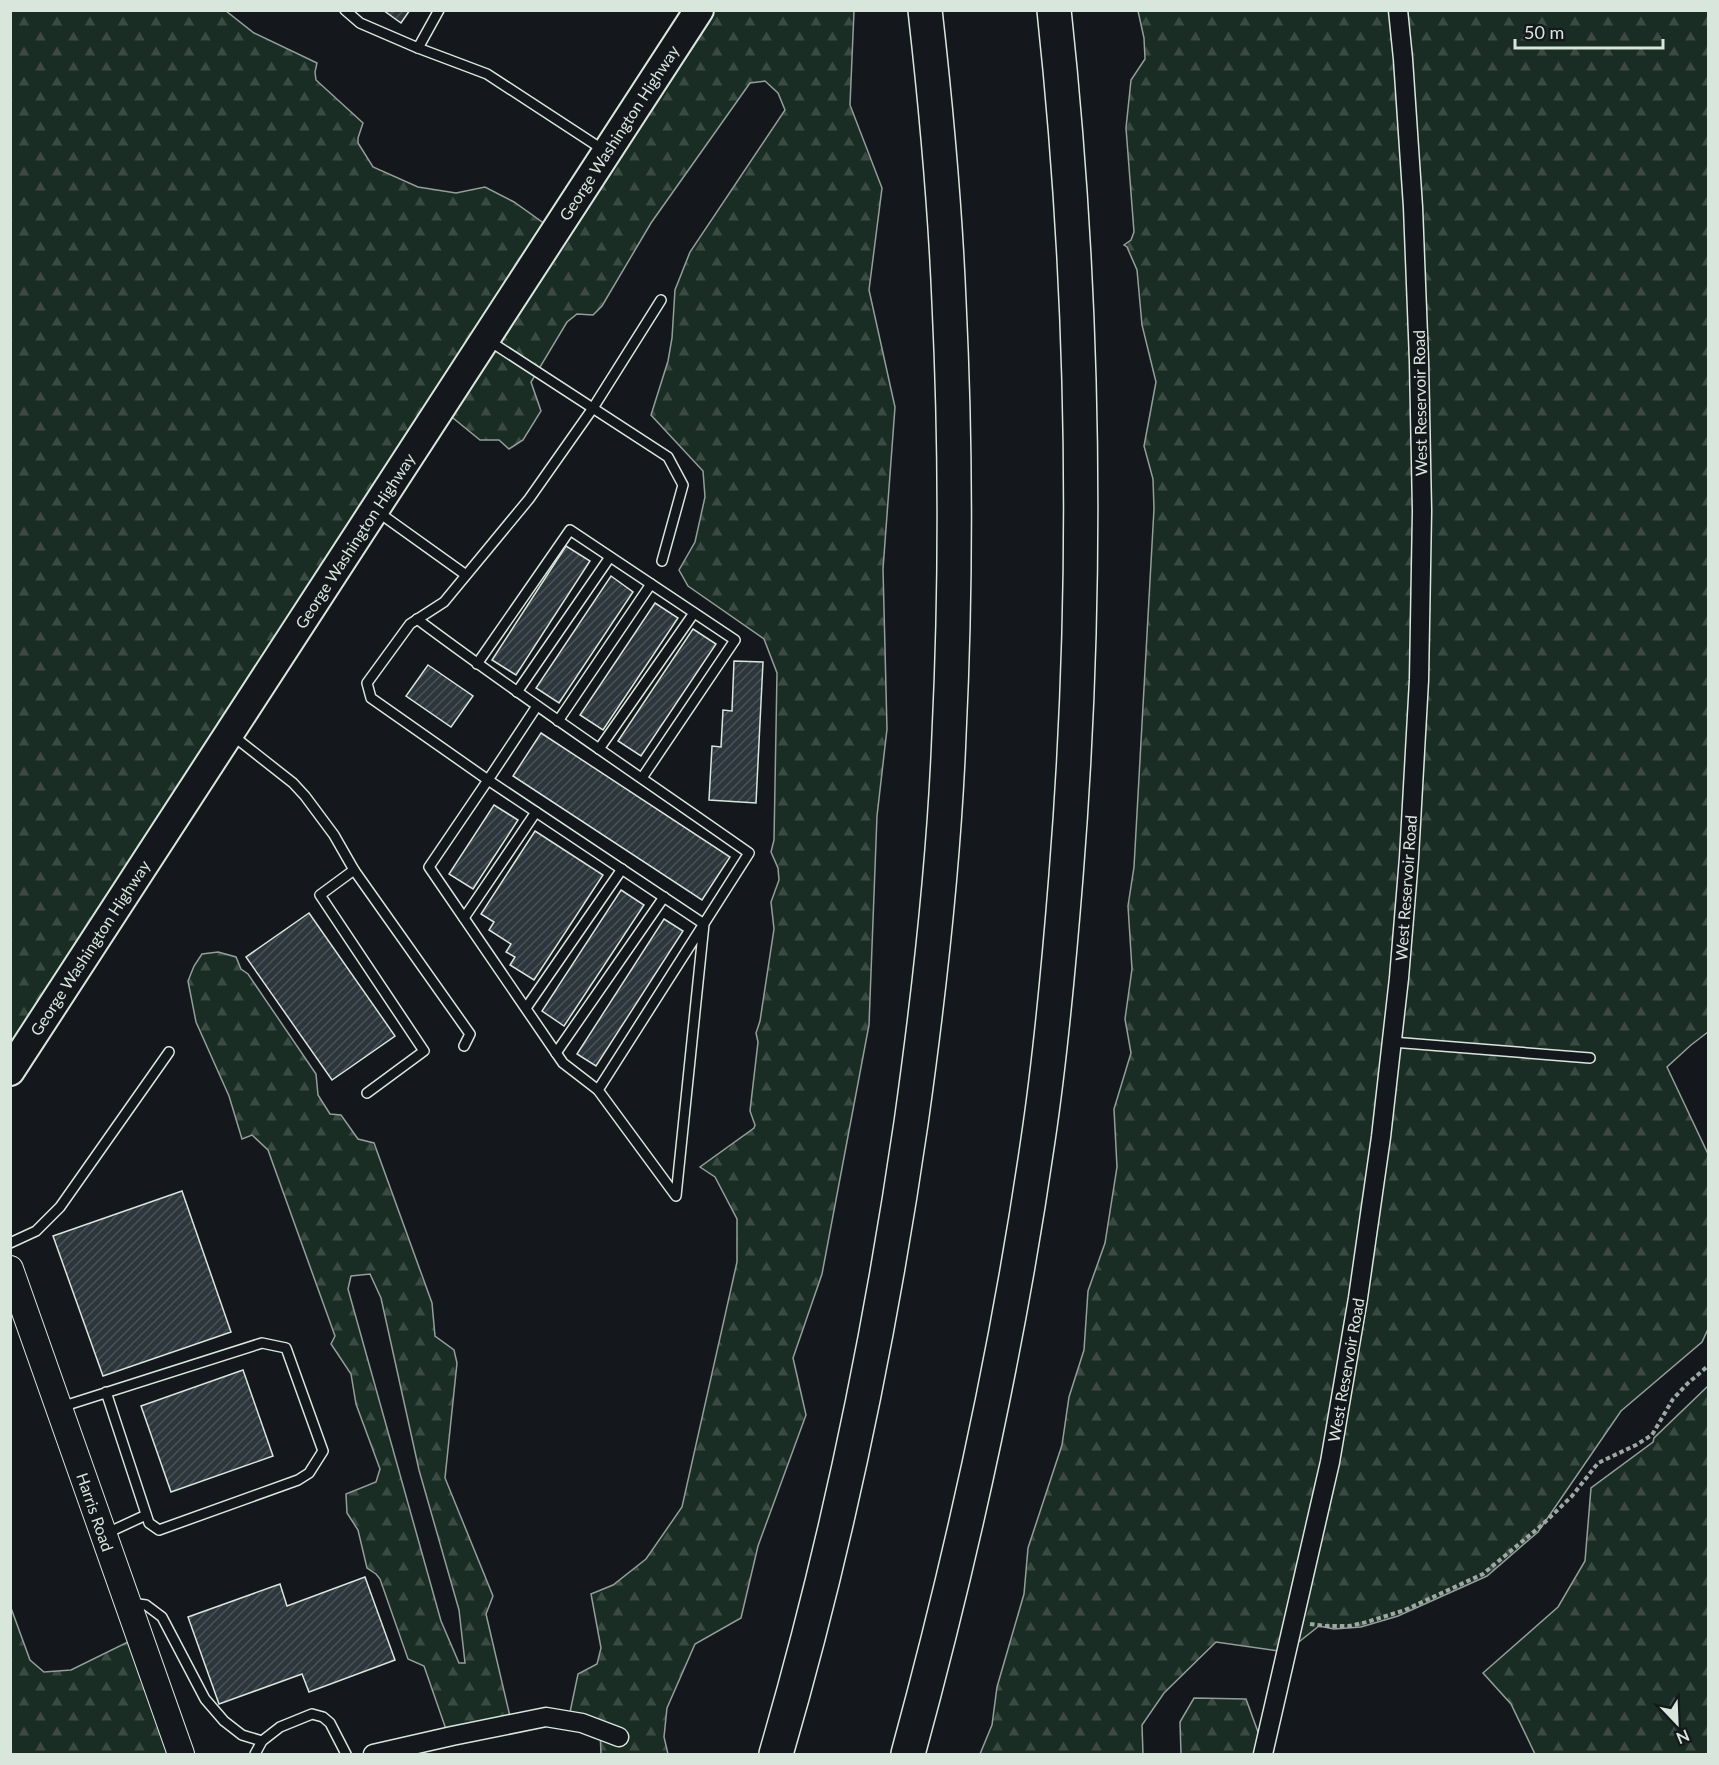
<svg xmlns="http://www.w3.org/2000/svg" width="1719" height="1765" font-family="Lato,sans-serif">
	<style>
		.forest { fill: url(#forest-firs); stroke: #939e99; stroke-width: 1.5; fill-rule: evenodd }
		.building { fill: url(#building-hatch); stroke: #d8e6dc; stroke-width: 1.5 }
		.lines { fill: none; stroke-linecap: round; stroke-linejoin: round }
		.lane-casing { stroke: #d8e6dc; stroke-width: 12 }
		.street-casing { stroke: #d8e6dc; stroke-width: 21 }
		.secondary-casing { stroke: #d8e6dc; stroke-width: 28 }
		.primary-casing { stroke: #d8e6dc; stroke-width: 32 }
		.highway-casing { stroke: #d8e6dc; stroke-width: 36 }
		.path { stroke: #9da8a2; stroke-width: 4; stroke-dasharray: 4.5 3; stroke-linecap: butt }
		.lane { stroke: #14181c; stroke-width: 9 }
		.street { stroke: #14181c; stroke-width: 18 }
		.secondary { stroke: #14181c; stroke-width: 26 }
		.primary { stroke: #14181c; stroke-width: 28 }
		.highway { stroke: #14181c; stroke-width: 33 }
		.labels { text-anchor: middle; stroke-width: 4.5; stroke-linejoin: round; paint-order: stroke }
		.street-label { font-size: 16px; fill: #d8e6dc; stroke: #14181c }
	</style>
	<defs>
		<pattern id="forest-firs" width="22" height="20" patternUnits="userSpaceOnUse" patternTransform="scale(1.5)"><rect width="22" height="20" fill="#1a2d24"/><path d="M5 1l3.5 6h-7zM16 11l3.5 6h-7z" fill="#3b4b43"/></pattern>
		<pattern id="building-hatch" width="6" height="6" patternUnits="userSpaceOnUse" patternTransform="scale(1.5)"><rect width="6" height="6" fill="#2c363c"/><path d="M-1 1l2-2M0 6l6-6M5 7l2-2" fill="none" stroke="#4a5358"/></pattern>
	</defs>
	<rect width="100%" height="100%" fill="#14181c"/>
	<g class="forest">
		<polygon points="11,11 226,11 254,33 317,63 315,72 316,80 363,123 358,138 358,143 373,167 418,187 456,193 485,187 514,202 552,229 696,11 854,11 850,105 882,188 869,290 895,407 883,569 887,729 877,816 869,1025 822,1274 793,1358 806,1415 758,1546 741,1618 695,1644 667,1708 664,1737 668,1754 601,1754 600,1731 569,1717 578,1674 597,1664 601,1648 591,1594 613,1585 646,1559 682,1507 737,1262 737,1219 715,1177 700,1167 754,1128 755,1125 750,1111 758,1042 756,1033 760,1021 774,929 771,902 779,880 778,868 771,852 774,840 777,673 764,639 688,586 679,570 695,542 705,497 703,471 651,415 668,361 672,338 675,290 690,252 785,110 778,93 765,81 750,83 651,223 602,306 593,315 577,314 567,322 531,382 541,411 523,440 509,449 499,440 480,440 442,409 11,1065"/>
		<polygon points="1138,11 1708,11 1708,1032 1691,1045 1667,1067 1708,1154 1708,1329 1702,1342 1621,1411 1538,1532 1487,1576 1398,1616 1361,1627 1334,1629 1319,1626 1286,1652 1216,1642 1164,1693 1142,1725 1143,1754 980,1754 992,1725 997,1687 1024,1594 1028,1548 1062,1445 1069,1397 1084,1350 1088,1291 1105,1243 1117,1167 1114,1109 1131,1053 1125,1019 1132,969 1128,906 1134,867 1154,509 1153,479 1144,446 1156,382 1142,325 1137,270 1127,247 1124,245 1131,240 1134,232 1126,128 1131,80 1145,59 1144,38"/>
		<path d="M218,952L236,957L241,969L248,974L316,1074L318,1095L330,1114L341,1115L358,1139L374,1143L432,1303L435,1336L454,1350L457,1363L445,1478L493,1596L486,1614L512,1725L449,1738L424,1666L408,1659L380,1579L376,1574L367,1568L358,1530L347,1513L346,1494L376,1482L380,1469L356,1404L351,1374L331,1344L335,1336L268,1150L252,1135L242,1139L229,1096L196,1022L188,981L194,966L202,954ZM370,1274L381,1298L419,1470L459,1610L465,1663H459L441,1621L348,1289L351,1276Z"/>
		<polygon points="1708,1386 1708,1754 1535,1754 1511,1704 1483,1673 1558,1607 1585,1561 1591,1488 1653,1442 1654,1438"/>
		<polygon points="11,1608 30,1660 44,1672 71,1670 142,1635 179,1754 11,1754"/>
		<polygon points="1194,1698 1246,1699 1266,1754 1181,1754 1180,1722"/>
	</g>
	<g class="building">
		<polygon points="383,10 410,10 401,23"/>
		<polygon points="566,546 590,561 516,675 492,660"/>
		<polygon points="611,576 633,592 559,703 536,688"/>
		<polygon points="655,603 678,618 603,730 580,715"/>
		<polygon points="693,629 716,644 641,756 618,741"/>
		<polygon points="734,661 763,662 756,803 709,800 712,746 721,747 723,710 732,711"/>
		<polygon points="428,665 473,696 451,727 406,696"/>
		<polygon points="541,733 730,857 702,900 513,776"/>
		<polygon points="494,805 518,820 473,889 449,874"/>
		<polygon points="535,831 603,875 534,980 510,965 515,957 506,952 511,944 489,930 494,922 481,914"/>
		<polygon points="621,890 644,905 564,1026 542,1011"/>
		<polygon points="309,913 395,1036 332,1080 246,957"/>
		<polygon points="664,919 683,931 596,1066 577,1054"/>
		<polygon points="182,1191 231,1332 103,1376 53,1236"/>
		<polygon points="243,1370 273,1456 171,1492 141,1406"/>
		<polygon points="365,1577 395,1660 309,1692 302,1674 219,1704 188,1617 280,1584 287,1606"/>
	</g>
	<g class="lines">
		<g class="lane-casing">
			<g id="lane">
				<polyline points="345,10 360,23 418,48 487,74 605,151"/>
				<polyline points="418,48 439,10"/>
				<polyline points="488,340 668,457 683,485 662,561"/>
				<polyline points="378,512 466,575"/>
				<path d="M417,619C525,700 638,775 749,853L598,1090L676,1196L704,924L488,780L537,706"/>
				<polyline points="477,664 570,530 735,640 642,778"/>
				<polyline points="517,692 610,557"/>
				<polyline points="558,721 651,584"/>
				<polyline points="232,735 293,783 305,796 334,835 354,870 470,1034 464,1046"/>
				<polyline points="599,749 694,613"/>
				<polyline points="354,870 320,895 424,1051 367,1093"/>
				<polyline points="464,918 536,812"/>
				<polyline points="526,1008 622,869"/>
				<polyline points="1392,1042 1590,1058"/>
				<polyline points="556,1053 664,897"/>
				<polyline points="598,1090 563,1063 429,867 488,780 371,698 367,683 410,624 444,602 529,499 593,408 661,300"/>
				<polyline points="10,1243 36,1231 60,1207 169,1052"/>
				<polyline points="61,1407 262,1343 286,1348 323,1451 309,1473 298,1480 159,1530 149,1523 106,1392"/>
				<polyline points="105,1534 146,1515"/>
				<polyline points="130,1603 146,1605 162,1617 205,1699 224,1721 242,1735 262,1741"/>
				<polyline points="255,1754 262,1741 280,1727 312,1714 323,1717 330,1723 346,1754"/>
			</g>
		</g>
		<g class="street-casing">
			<g id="street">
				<polyline points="373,1754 452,1736 546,1717 582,1723 619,1737"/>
				<polyline points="1263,1754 1330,1462 1358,1298 1381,1137 1399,978 1409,858 1419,680 1422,511 1419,361 1413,207 1403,59 1398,10"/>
			</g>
		</g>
		<g class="secondary-casing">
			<polyline id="secondary" points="10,1269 181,1754"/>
		</g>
		<g class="primary-casing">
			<polyline id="primary" points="10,1071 699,10"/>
		</g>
		<g class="highway-casing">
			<g id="highway">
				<path d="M776,1754C836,1548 880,1336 911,1123C929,995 944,865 949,735C956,591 956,446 949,302C945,204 936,107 925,10"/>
				<path d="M908,1754C963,1552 1008,1348 1038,1140C1051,1053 1059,964 1066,876C1089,588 1085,298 1054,10"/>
			</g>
		</g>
		<polyline class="path" points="1310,1624 1326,1626 1349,1626 1367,1622 1405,1610 1483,1574 1542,1525 1572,1496 1598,1463 1636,1445 1652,1435 1673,1399 1687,1384 1708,1366"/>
		<use href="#lane" class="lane"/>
		<use href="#street" class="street"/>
		<use href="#secondary" class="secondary"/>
		<use href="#primary" class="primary"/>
		<use href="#highway" class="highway"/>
	</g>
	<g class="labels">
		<g class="street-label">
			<text transform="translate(619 133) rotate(-57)" y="6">George Washington Highway</text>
			<text transform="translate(1420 403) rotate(-91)" y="6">West Reservoir Road</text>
			<text transform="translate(355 541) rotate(-57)" y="6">George Washington Highway</text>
			<text transform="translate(1406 888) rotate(-86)" y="6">West Reservoir Road</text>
			<text transform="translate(90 948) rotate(-57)" y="6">George Washington Highway</text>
			<text transform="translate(1346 1370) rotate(-80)" y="6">West Reservoir Road</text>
			<text transform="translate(95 1512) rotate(71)" y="6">Harris Road</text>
		</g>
	</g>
	<rect width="1719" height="1765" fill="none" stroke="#d8e6dc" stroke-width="24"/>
	<g transform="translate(1677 1723) rotate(157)" stroke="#14181c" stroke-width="4.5" paint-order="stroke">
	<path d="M0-4.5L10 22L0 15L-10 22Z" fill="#d8e6dc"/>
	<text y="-9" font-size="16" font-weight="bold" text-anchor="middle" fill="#d8e6dc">N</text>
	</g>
	<path d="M1515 39v9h148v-9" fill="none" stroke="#d8e6dc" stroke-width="3"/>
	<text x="1524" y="39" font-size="18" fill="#d8e6dc" stroke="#14181c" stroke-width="4.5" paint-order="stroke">50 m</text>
</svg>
